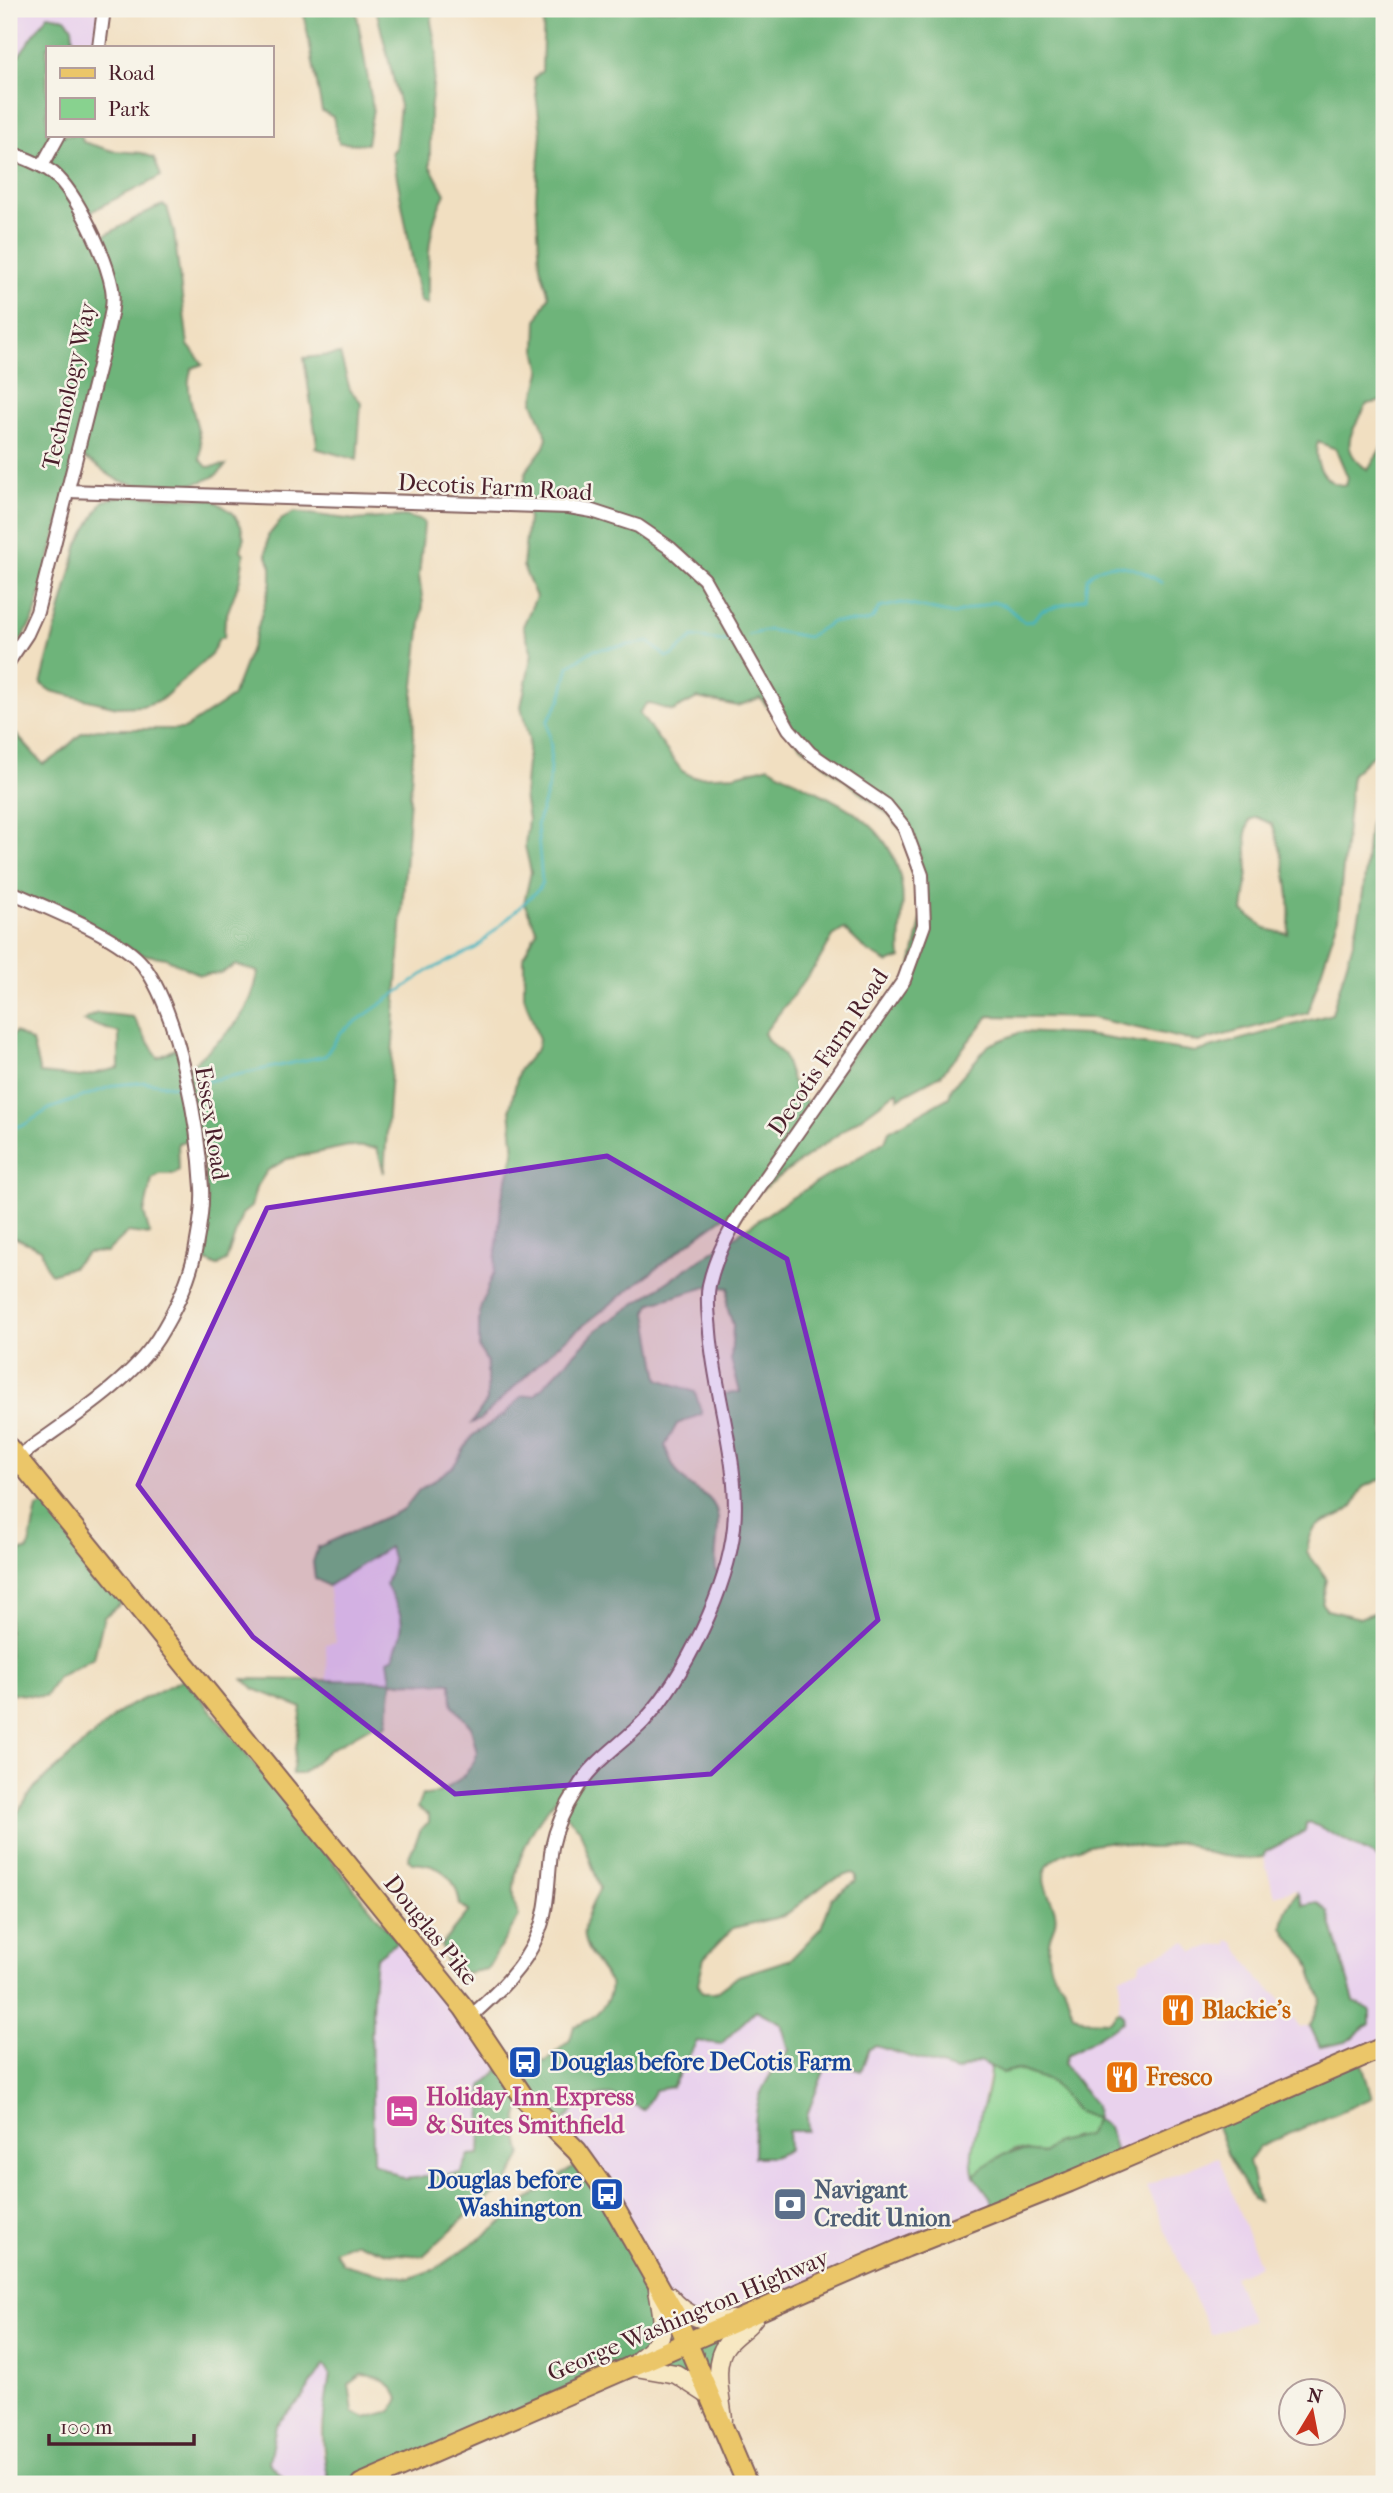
<svg xmlns="http://www.w3.org/2000/svg" width="1393" height="2493" font-family="'IM FELL French Canon',serif">
	<style>
		.built { fill: #e9d2ed }
		.green { fill: #88d28f; stroke: #69785d; stroke-width: 2 }
		.forest { fill: #6eb47a; stroke: #5c6a52; stroke-width: 2; fill-rule: evenodd }
		.lines { fill: none; stroke-linecap: round; stroke-linejoin: round }
		.stream { stroke: #46b5c0; stroke-width: 2.5 }
		.street-casing { stroke: #846260; stroke-width: 16 }
		.secondary-casing { stroke: #846260; stroke-width: 21 }
		.primary-casing { stroke: #846260; stroke-width: 23 }
		.street { stroke: #fff; stroke-width: 12 }
		.secondary { stroke: #f7e8c3; stroke-width: 18 }
		.primary { stroke: #ebc669; stroke-width: 19 }
		.marked { fill: #7b2cbf; fill-opacity: 0.2; stroke: #7b2cbf; stroke-width: 5; stroke-linejoin: round }
		.labels { text-anchor: middle; stroke-width: 5; stroke-linejoin: round; paint-order: stroke }
		.street-label { font-size: 24px; fill: #4a1f2b; stroke: #f7f3e8 }
		.food-label { font-size: 24px; font-weight: bold; fill: #c56008; stroke: #f7f3e8; text-anchor: start }
		.transit-label { font-size: 24px; font-weight: bold; fill: #164399; stroke: #f7f3e8; text-anchor: start }
		.hotel-label { font-size: 24px; font-weight: bold; fill: #b23c85; stroke: #f7f3e8; text-anchor: start }
		.service-label { font-size: 24px; font-weight: bold; fill: #4e5e75; stroke: #f7f3e8; text-anchor: start }
	</style>
	<rect width="100%" height="100%" fill="#f7f3e8"/>
	<filter id="ink" filterUnits="userSpaceOnUse"><feTurbulence type="fractalNoise" baseFrequency=".0143" numOctaves="2"/><feDisplacementMap in="SourceGraphic" scale="14" xChannelSelector="R" yChannelSelector="G"/><feConvolveMatrix kernelMatrix="1 2 1 2 8 2 1 2 1" color-interpolation-filters="sRGB"/></filter>
	<filter id="wash" filterUnits="userSpaceOnUse"><feTurbulence type="fractalNoise" baseFrequency=".00686" numOctaves="4" result="noise"/><feDisplacementMap in="SourceGraphic" scale="28" xChannelSelector="R" yChannelSelector="G"/><feGaussianBlur stdDeviation="1.57" result="paint"/><feColorMatrix in="noise" values="0 0 0 0 0 0 0 0 0 0 0 0 0 0 0 0 0 1.4 0 .05"/><feComposite in="paint" operator="in"/></filter>
	<g filter="url(#wash)">
		<rect width="100%" height="100%" fill="#f1dfc1"/>
		<g class="built">
			<polygon points="9,9 106,9 97,47 74,47 72,27 65,19 48,15 9,69"/>
			<polygon points="390,1547 393,1562 390,1595 399,1608 402,1627 398,1647 394,1657 388,1660 391,1682 327,1681 326,1644 336,1642 328,1584"/>
			<polygon points="1310,1822 1384,1861 1384,2048 1119,2161 1108,2127 1096,2119 1063,2060 1124,2015 1119,2011 1120,1977 1139,1968 1140,1962 1186,1942 1194,1952 1214,1945 1228,1945 1227,1940 1234,1942 1259,1980 1277,1995 1300,2028 1310,2026 1320,2047 1346,2042 1359,2033 1354,2001 1328,1912 1303,1905 1295,1889 1275,1896 1263,1857 1265,1853"/>
			<polygon points="396,1940 500,2067 483,2085 479,2155 461,2173 405,2179 373,2163 370,2120 372,1991 376,1958 396,1943"/>
			<polygon points="756,2010 781,2023 789,2051 769,2074 773,2157 789,2150 788,2131 797,2128 807,2115 828,2060 876,2045 956,2071 980,2061 990,2065 971,2169 990,2197 996,2214 689,2344 678,2319 552,2130 571,2114 579,2101 597,2095 618,2094 643,2109 655,2090 672,2086 697,2041 721,2044"/>
			<polygon points="1218,2157 1260,2266 1234,2276 1251,2321 1211,2335 1146,2186"/>
			<polygon points="324,2365 330,2374 321,2429 322,2453 330,2484 289,2484 269,2462 276,2425 302,2398"/>
		</g>
		<path class="green" d="M990,2065L1003,2073L1017,2069L1052,2082L1076,2111L1096,2119L1087,2135L1057,2142L1043,2153L1014,2150L974,2175L975,2179C962,2143 992,2101 990,2065Z"/>
		<g class="forest">
			<polygon points="303,9 356,9 373,109 367,144 339,143 333,117 322,111"/>
			<path d="M376,9H433L431,22L437,52L430,112V166L445,194C426,228 428,266 428,305L420,301L392,151L395,150L400,106Z"/>
			<path d="M544,9H1384V401L1367,404C1355,429 1334,447 1368,470L1384,443V745L1352,774L1338,919L1308,1013L1198,1042L1093,1018L989,1016L941,1075L898,1098V1092L895,1093L695,1238L557,1346L480,1420L472,1423L487,1401V1362L479,1348V1320L481,1306L494,1272L502,1197L514,1154L510,1108L519,1070L537,1049L539,1040L524,996V955L537,931L524,903L531,872L525,846L528,819L524,796L529,740L521,707L532,653L523,626L536,597L523,566L528,518L524,483L526,471L544,447L547,437L533,402L541,372L536,349L537,320L549,296L540,266L536,196L541,133L534,78L542,71ZM1318,442L1336,449L1348,478L1346,485C1324,486 1312,461 1318,442ZM697,698L738,706L760,698L799,744L888,814L904,833L926,898L909,976L815,1106L798,1097L783,1054L768,1041L764,1033L817,964L833,936L844,929L866,950L888,963L901,958C898,934 905,912 902,888C892,812 823,800 769,766L735,775L693,777L682,771L639,713L647,703L673,711ZM1256,817L1272,824C1285,857 1293,899 1288,934L1266,929L1243,911L1248,872L1246,833L1250,820Z"/>
			<path d="M48,15L65,18L72,27L74,47H47V135H81L83,142L113,151L142,153L154,158L161,176C135,192 106,200 83,218L96,239C119,230 140,213 163,205L167,207L174,232L188,345L203,364L192,368C180,394 206,433 200,459L207,467L226,465C210,491 146,490 118,480C104,474 96,461 77,455L34,618L9,660V69Z"/>
			<polygon points="340,354 350,390 361,402 357,460 315,448 317,444 304,358"/>
			<polygon points="123,495 212,499 233,513 241,526 244,539 241,550 244,554 240,580 225,619 224,638 219,638 211,655 161,700 142,706 117,707 51,691 41,684 78,544 103,501"/>
			<path d="M294,512L355,520L405,516L423,521L424,525L419,576L423,604L413,695L414,739L384,1173L377,1148L349,1146L287,1159L267,1171L256,1188L251,1207L242,1214L226,1261L217,1266L199,1257C207,1217 208,1180 201,1140L199,1137L178,1143L179,1170L175,1174H160L152,1179L144,1213L150,1235L128,1232L107,1252L87,1253L72,1267L51,1274L46,1267L41,1249L9,1235V1040L15,1032L32,1042L40,1073L80,1077L119,1068V1033L83,1021L97,1013L133,1017L158,1058L179,1047L187,1069C222,1037 250,1022 258,972L236,965L221,973L200,975L166,958L140,954L9,888V732H14L43,764L57,756L82,733L97,729H184L232,697L254,640L271,582V566L266,554L268,536L281,520Z"/>
			<path d="M1384,779V1478L1363,1487C1359,1494 1357,1502 1352,1507C1331,1527 1311,1513 1307,1552L1327,1579L1322,1604L1327,1610L1360,1618L1384,1609V1861L1310,1822L1306,1824L1305,1831L1265,1852L1263,1857C1246,1860 1222,1857 1205,1852C1197,1850 1189,1842 1181,1842C1172,1843 1164,1848 1155,1848C1139,1849 1123,1841 1107,1842C1091,1844 1053,1852 1046,1869C1037,1891 1064,1906 1053,1929C1045,1947 1046,1974 1064,1985L1073,2014L1084,2020L1109,2021L1119,2011L1124,2015L1123,2022L1067,2056L1064,2064L1095,2105L1096,2119L1108,2127L1119,2161L996,2214L990,2197L974,2175C1001,2153 1007,2149 1043,2153L1057,2142L1087,2135L1096,2119L1076,2111L1052,2082L1017,2069L1003,2073L980,2061L956,2071L876,2046L869,2049L861,2071L828,2061L807,2115L808,2131H788L789,2150L773,2157H754C755,2106 754,2091 789,2050L781,2023L756,2010L721,2044L697,2041L672,2087L655,2090L643,2110C616,2093 610,2091 579,2101L571,2114L552,2130L524,2101C514,2120 516,2134 522,2154L505,2188L478,2205L423,2256L387,2253L356,2242L334,2251L343,2264L372,2272L410,2278L435,2269L494,2229L530,2198L577,2164L689,2344L741,2322L724,2346L710,2391L630,2371L364,2484H330C319,2442 323,2416 330,2374L324,2365L302,2398L276,2425L269,2462L289,2484H9V1825L35,1787L123,1709L185,1678L396,1940L397,1942L376,1958C368,2027 373,2094 373,2163L405,2179L461,2173L469,2155L480,2154L483,2085L500,2069L510,2078L530,2065L535,2056L545,2062L570,2040L574,2026C592,2022 614,2001 610,1982C579,1939 575,1938 600,1888L579,1828L563,1813L571,1800L567,1789C537,1812 500,1879 519,1916L487,1969L467,1973L447,1964L441,1945L469,1911L460,1905C456,1876 441,1864 412,1863L408,1859L421,1829L429,1822V1815L417,1808L422,1795C443,1797 471,1774 477,1754L471,1727L452,1704L451,1683L392,1682L387,1724L380,1730L375,1724L329,1750L301,1774H292L302,1708L254,1689L244,1679L391,1681L388,1660L394,1657C395,1648 400,1641 401,1631C405,1613 392,1600 386,1584L393,1562L389,1547L328,1586L315,1578L313,1562L318,1547L404,1509L419,1490L453,1467L472,1436L506,1413L522,1396L535,1395L598,1329L788,1200L885,1141L889,1131L949,1097L952,1087L989,1045L1021,1032L1085,1035L1196,1052L1332,1014C1342,976 1357,937 1362,899C1369,859 1364,816 1384,779ZM710,1286L729,1288L727,1307L733,1325L731,1360L740,1392L719,1395L734,1523L725,1575L716,1570C713,1551 722,1526 716,1509C709,1493 699,1494 688,1484C676,1474 670,1460 665,1446L677,1424L702,1414L695,1392L659,1379L647,1312L652,1303ZM852,1873L856,1875V1881L832,1898L821,1928L791,1959L738,1976L715,1993H703L698,1984L704,1958L733,1928L784,1916L828,1882ZM361,2375C377,2375 394,2384 399,2399L392,2411L366,2418L353,2412L349,2384Z"/>
			<polygon points="49,1503 124,1601 104,1617 94,1658 58,1677 45,1697 9,1693 9,1552 28,1550 37,1508"/>
			<polygon points="1297,1892 1303,1905 1318,1902 1328,1912 1354,2001 1370,2010 1370,2024 1346,2042 1320,2047 1310,2026 1321,2000 1306,1957 1289,1938 1283,1927 1286,1911"/>
			<polygon points="1361,2061 1372,2098 1259,2147 1249,2161 1258,2202 1253,2199 1228,2156 1215,2121"/>
		</g>
		<g class="lines">
			<g class="stream">
				<path d="M748,635L769,630L808,637L832,622H865L872,619L879,608L901,603L954,614L993,602L1006,606L1024,622L1032,621L1042,611L1085,598L1087,578C1107,554 1141,569 1162,583"/>
				<polyline points="194,1084 325,1056 341,1032 428,971 476,948 539,889 542,882 537,825 549,784 551,748 547,722 561,699 569,666 593,650 649,642 666,657 672,656 693,637 723,641 733,639"/>
				<polyline points="9,1128 24,1125 49,1109 115,1085 145,1082 179,1087"/>
			</g>
		</g>
	</g>
	<g filter="url(#ink)">
		<g class="lines">
			<g class="street-casing">
				<g id="street">
					<polyline points="99,47 104,9"/>
					<path d="M9,152C24,158 40,163 53,173C77,193 106,257 112,288C115,305 108,326 105,342L37,612L27,634L9,661"/>
					<polyline points="42,166 59,135"/>
					<path d="M67,491L569,507L592,511L638,526L670,548L704,579L789,729L810,753L886,805L904,827L922,875L924,925L904,980L741,1213C727,1235 715,1258 709,1285C706,1300 709,1317 710,1332C715,1397 740,1462 734,1527C728,1588 685,1676 644,1721C622,1744 593,1761 577,1789C566,1806 556,1827 552,1847C547,1877 550,1907 537,1936C524,1968 496,1994 470,2017"/>
					<path d="M9,891C44,907 119,935 143,965C179,1012 199,1129 202,1188C203,1205 200,1225 197,1241C192,1275 176,1309 158,1338C127,1386 62,1424 17,1458"/>
				</g>
			</g>
			<g class="secondary-casing">
				<g id="secondary">
					<path d="M669,2296C687,2318 706,2323 733,2320"/>
					<path d="M639,2360C669,2337 664,2324 658,2290"/>
					<polyline points="630,2366 676,2374 710,2396"/>
					<path d="M723,2420C721,2399 711,2362 727,2344C737,2332 751,2326 757,2312"/>
				</g>
			</g>
			<g class="primary-casing">
				<g id="primary">
					<polyline points="9,1448 464,2008 525,2099 577,2151 602,2186 675,2314 747,2484"/>
					<polyline points="361,2484 906,2247 1069,2182 1384,2047"/>
				</g>
			</g>
			<use href="#street" class="street"/>
			<use href="#secondary" class="secondary"/>
			<use href="#primary" class="primary"/>
		</g>
	</g>
	<path class="marked" d="M607,1156L787,1259L878,1620L711,1774L455,1794L253,1637L138,1485L267,1208Z"/>
	<defs>
		<g id="restaurant-square" transform="scale(1.75)"><rect x="-9" y="-9" width="18" height="18" rx="4" fill="#e8710a" stroke="#f7f3e8"/><path d="M-5-6h1v4h1v-4h1v4h1v-4h1v5L-1.5 .5V6h-2V.5L-5-1ZM5-6V6H3V1.5H1.5Q1.5-4 5-6Z" fill="#fff"/></g>
		<g id="bus-square" transform="scale(1.75)"><rect x="-9" y="-9" width="18" height="18" rx="4" fill="#1a4fb4" stroke="#f7f3e8"/><path d="M-5-6H5V4H4V6H2V4H-2V6H-4V4H-5ZM-3.5-4V0h7V-4ZM-3.5 1.2v1.5H-2V1.2ZM2 1.2v1.5H3.5V1.2Z" fill="#fff"/></g>
		<g id="hotel-square" transform="scale(1.75)"><rect x="-9" y="-9" width="18" height="18" rx="4" fill="#d1479c" stroke="#f7f3e8"/><path d="M-6-4.5h1.5V1H6V5H4.5V3h-9V5H-6ZM-4 0a1.8 1.8 0 1 1 3.6 0ZM.5 0V-2.5h3Q6-2.5 6 0Z" fill="#fff"/></g>
		<g id="bank-square" transform="scale(1.75)"><rect x="-9" y="-9" width="18" height="18" rx="4" fill="#5c6f8a" stroke="#f7f3e8"/><path d="M-6-4H6V4H-6ZM0-2.3a2.3 2.3 0 1 0 0 4.6a2.3 2.3 0 1 0 0-4.6Z" fill="#fff"/></g>
	</defs>
	<g fill-rule="evenodd">
		<use href="#restaurant-square" x="1178" y="2010"/>
		<use href="#bus-square" x="525" y="2062"/>
		<use href="#restaurant-square" x="1122" y="2077"/>
		<use href="#hotel-square" x="402" y="2111"/>
		<use href="#bus-square" x="607" y="2194"/>
		<use href="#bank-square" x="790" y="2204"/>
	</g>
	<g class="labels">
		<g class="street-label">
			<text transform="translate(69 386) rotate(-77)" y="8">Technology Way</text>
			<text transform="translate(495 487) rotate(3)" y="8">Decotis Farm Road</text>
			<text transform="translate(828 1052) rotate(-56)" y="8">Decotis Farm Road</text>
			<text transform="translate(212 1123) rotate(81)" y="8">Essex Road</text>
			<text transform="translate(431 1930) rotate(51)" y="8">Douglas Pike</text>
			<text transform="translate(688 2315) rotate(-23)" y="8">George Washington Highway</text>
		</g>
		<g class="food-label">
			<text x="1202" y="2018">Blackie's</text>
			<text x="1146" y="2085">Fresco</text>
		</g>
		<g class="transit-label">
			<text x="550" y="2070">Douglas before DeCotis Farm</text>
			<text x="582" y="2188" text-anchor="end">Douglas before<tspan x="582" dy="28">Washington</tspan></text>
		</g>
		<g class="hotel-label">
			<text x="426" y="2105">Holiday Inn Express<tspan x="426" dy="28">&amp; Suites Smithfield</tspan></text>
		</g>
		<g class="service-label">
			<text x="814" y="2198">Navigant<tspan x="814" dy="28">Credit Union</tspan></text>
		</g>
	</g>
	<rect width="1393" height="2493" fill="none" stroke="#f7f3e8" stroke-width="35"/>
	<rect x="46" y="46" width="228" height="91" fill="#f7f3e8" stroke="#b29e9c" stroke-width="2"/>
	<rect x="60" y="68" width="35" height="10" fill="#ebc669" stroke="#b29e9c" stroke-width="2"/>
	<text x="108" y="80" font-size="21" fill="#4a1f2b">Road</text>
	<rect x="60" y="98" width="35" height="21" fill="#88d28f" stroke="#b29e9c" stroke-width="2"/>
	<text x="108" y="116" font-size="21" fill="#4a1f2b">Park</text>
	<g transform="translate(1312 2412) rotate(10)"><circle r="33" fill="#f7f3e8" stroke="#b29e9c" stroke-width="2"/>
	<path d="M0-5L12 26L0 18L-12 26Z" fill="#c8321e"/>
	<text y="-10" font-size="19" font-weight="bold" text-anchor="middle" fill="#4a1f2b">N</text>
	</g>
	<path d="M49 2434v10h145v-10" fill="none" stroke="#4a1f2b" stroke-width="3.5"/>
	<text x="60" y="2434" font-size="21" fill="#4a1f2b" stroke="#f7f3e8" stroke-width="5" paint-order="stroke">100 m</text>
</svg>
